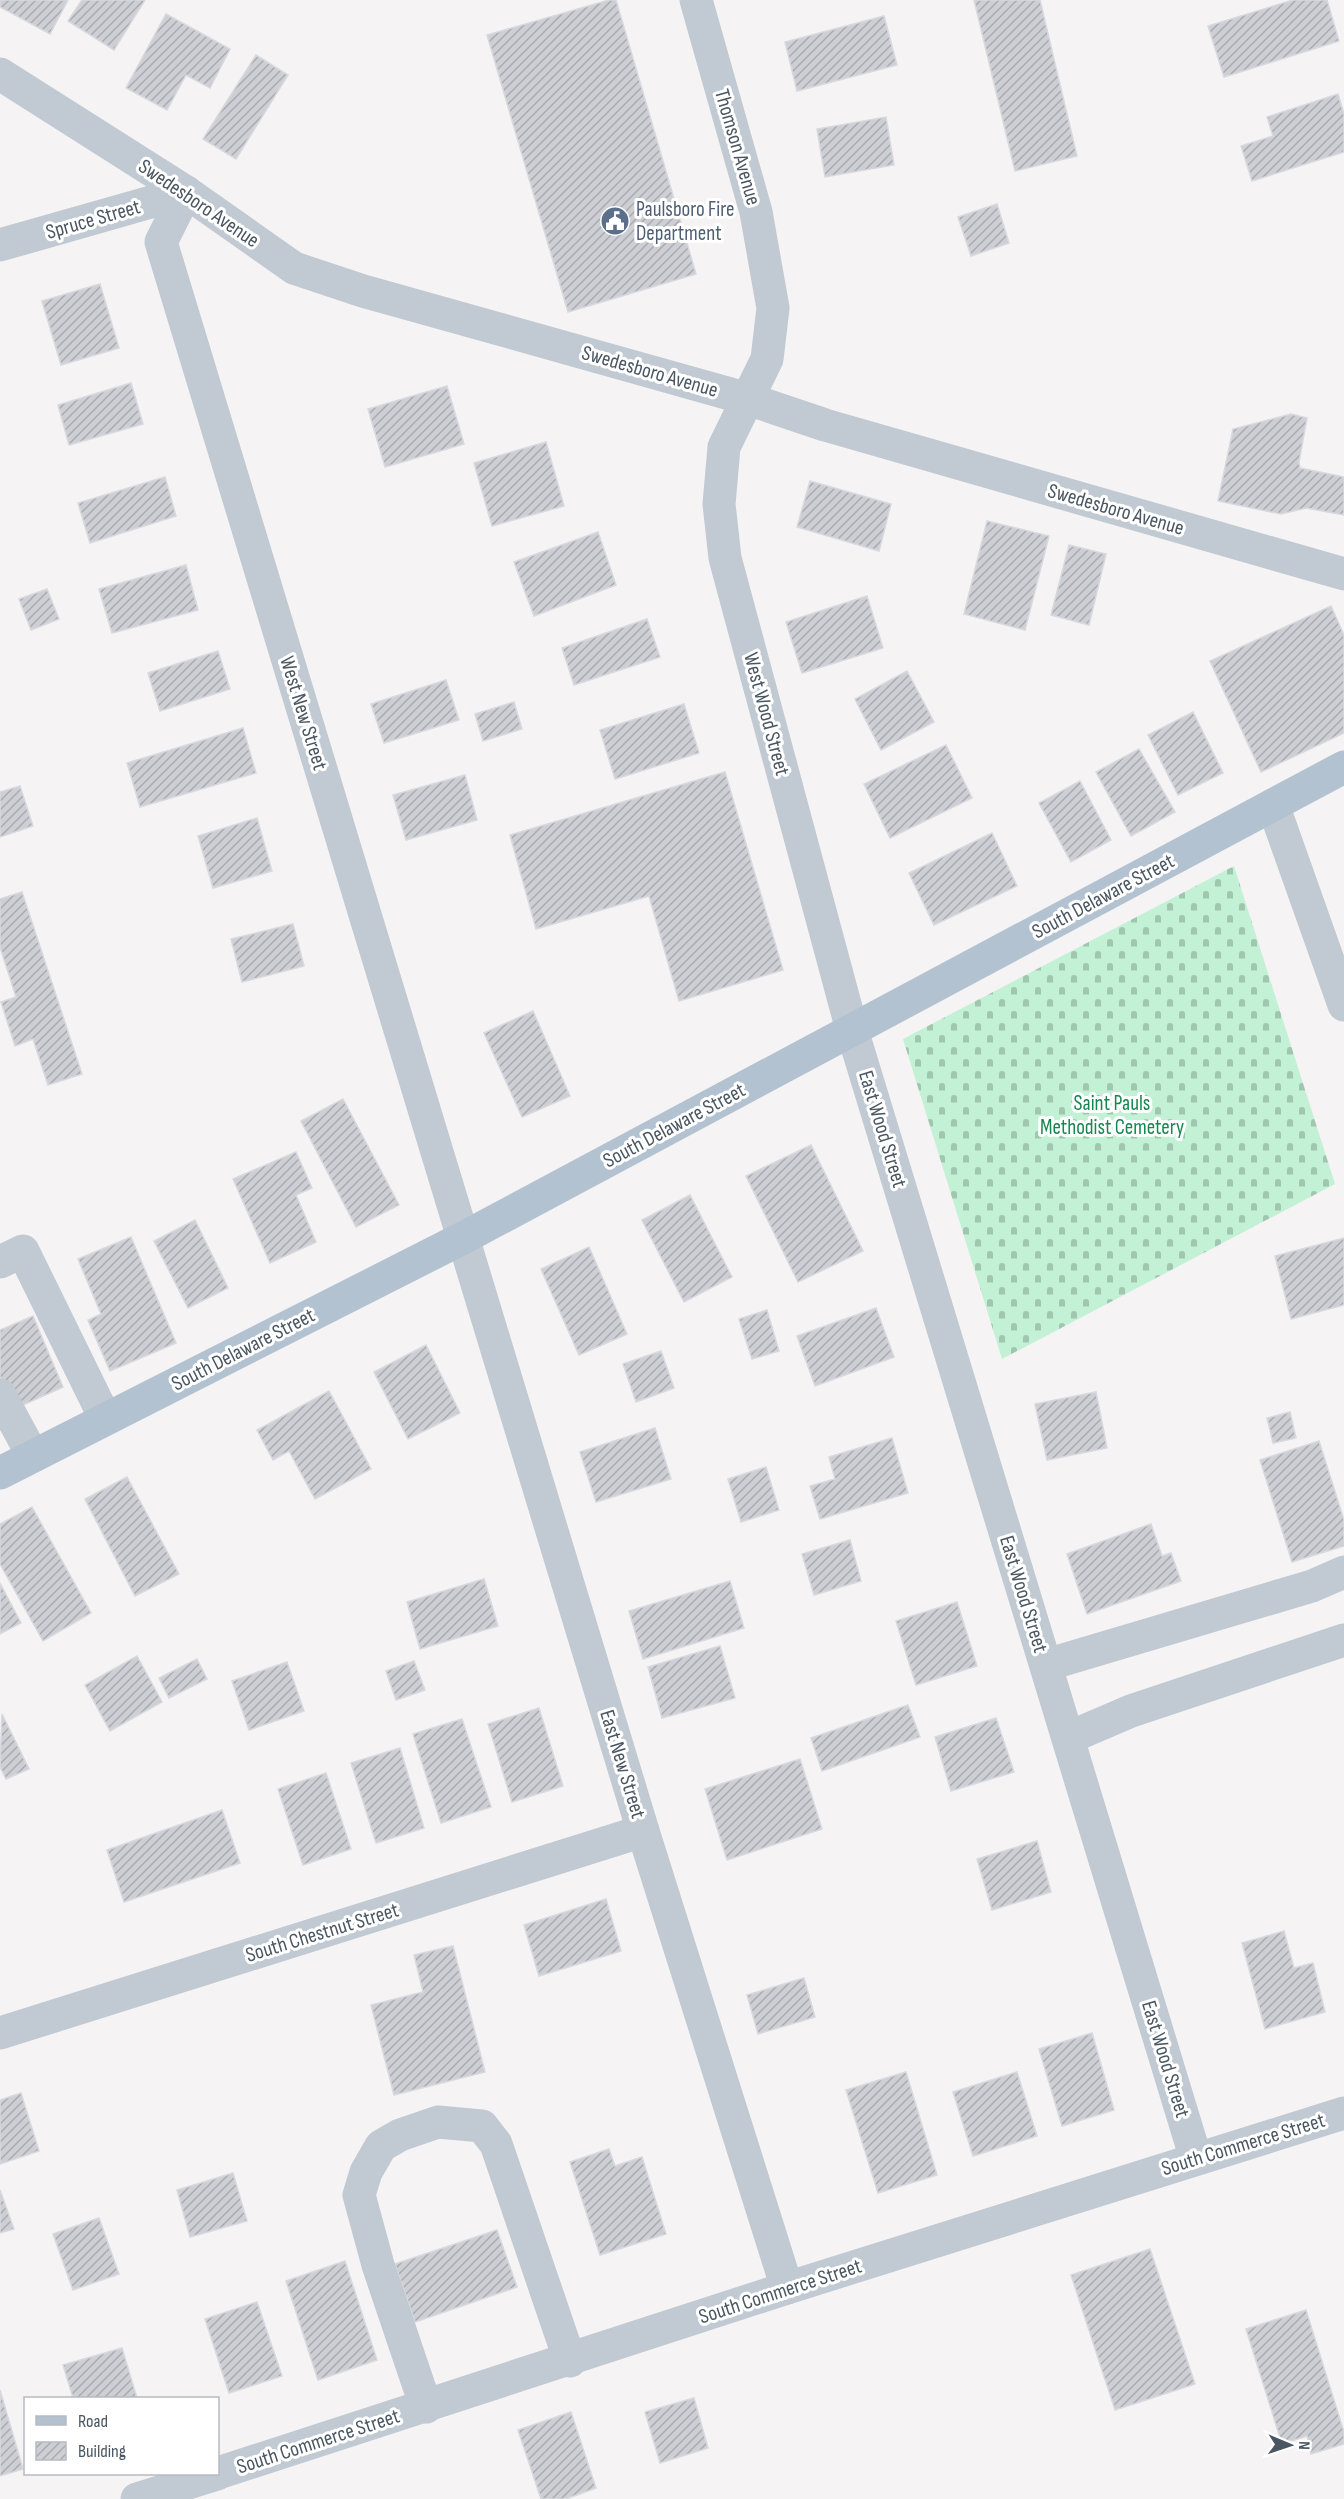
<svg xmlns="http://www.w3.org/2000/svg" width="1344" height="2499" font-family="'Sofia Sans Condensed',sans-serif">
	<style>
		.cemetery { fill: url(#cemetery-stones) }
		.building { fill: url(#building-hatch); stroke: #d7d9de; stroke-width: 1.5 }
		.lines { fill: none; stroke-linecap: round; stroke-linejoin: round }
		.minor { stroke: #c1cad2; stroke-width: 33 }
		.major { stroke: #b3c2d1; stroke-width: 33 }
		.labels { text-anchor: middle; stroke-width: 6; stroke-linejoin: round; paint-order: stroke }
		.street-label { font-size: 21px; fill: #4a5661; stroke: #fff }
		.service-label { font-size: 21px; fill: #4e5e75; stroke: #fff; text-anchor: start }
		.park-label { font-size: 21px; fill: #17864f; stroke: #fff }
	</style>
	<defs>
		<pattern id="cemetery-stones" width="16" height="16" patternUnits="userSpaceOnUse" patternTransform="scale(1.5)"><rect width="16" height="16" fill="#c3f1d5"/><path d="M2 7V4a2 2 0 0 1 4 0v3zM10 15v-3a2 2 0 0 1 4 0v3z" fill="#a0c6b0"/></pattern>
		<pattern id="building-hatch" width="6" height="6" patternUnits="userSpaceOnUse" patternTransform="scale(1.5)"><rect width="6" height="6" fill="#cdcfd5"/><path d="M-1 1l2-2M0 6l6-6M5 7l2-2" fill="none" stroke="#a8abb0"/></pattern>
	</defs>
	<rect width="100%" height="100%" fill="#f5f3f3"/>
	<polygon class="cemetery" points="1234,866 1335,1184 1002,1359 903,1039"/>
	<g class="building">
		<polygon points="0,0 68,0 50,34 0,7"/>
		<polygon points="82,0 145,0 114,50 68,21"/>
		<polygon points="609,0 616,0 696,274 568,312 487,35"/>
		<polygon points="974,0 1040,0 1077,156 1015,171"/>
		<polygon points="1293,0 1327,0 1339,41 1224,77 1208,26"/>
		<polygon points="166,14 230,49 210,88 186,75 167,110 126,88"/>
		<polygon points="884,16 897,65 797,91 785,42"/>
		<polygon points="256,55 288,75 236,159 203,139"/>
		<polygon points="1338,94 1344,114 1344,152 1252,181 1241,146 1273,136 1267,117"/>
		<polygon points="886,117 894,165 825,177 817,129"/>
		<polygon points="997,204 1009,243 971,256 958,217"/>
		<polygon points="100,284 119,348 61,365 42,301"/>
		<polygon points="131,383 143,424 69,445 58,405"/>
		<polygon points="447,386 464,444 385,467 368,409"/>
		<polygon points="1291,414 1307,418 1299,462 1300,468 1344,477 1344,515 1306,508 1281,514 1218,501 1233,429"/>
		<polygon points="546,442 564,506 492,526 474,463"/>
		<polygon points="165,477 176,516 90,543 78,503"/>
		<polygon points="810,481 891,504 879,551 797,527"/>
		<polygon points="987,521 1049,536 1025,630 964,614"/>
		<polygon points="598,532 616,585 534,616 514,562"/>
		<polygon points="1069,545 1106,554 1089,625 1051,615"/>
		<polygon points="186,565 198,610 112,633 99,589"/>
		<polygon points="47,589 59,619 31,630 19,599"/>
		<polygon points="867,596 883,648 802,673 786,622"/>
		<polygon points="1331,606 1344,635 1344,733 1261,772 1210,661"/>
		<polygon points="647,619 660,657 574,685 562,648"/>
		<polygon points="218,651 230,689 160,711 148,673"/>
		<polygon points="907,671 934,722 881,750 855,699"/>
		<polygon points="446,680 459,720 384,743 371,704"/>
		<polygon points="514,702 522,729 483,741 475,714"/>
		<polygon points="684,704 699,753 615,779 600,730"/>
		<polygon points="1193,712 1223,773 1178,795 1148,735"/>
		<polygon points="243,728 256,773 140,807 127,763"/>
		<polygon points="946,745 972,798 890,838 864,784"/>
		<polygon points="1139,749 1175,812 1131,836 1096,772"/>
		<polygon points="725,772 783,970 679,1001 649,896 536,929 510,835"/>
		<polygon points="465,775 477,820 406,840 393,795"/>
		<polygon points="1080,781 1111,840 1071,862 1039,803"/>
		<polygon points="20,786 33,826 0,837 0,792"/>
		<polygon points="257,818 272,871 213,888 198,836"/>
		<polygon points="992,833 1017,886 934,925 909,873"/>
		<polygon points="22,892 82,1074 48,1085 33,1039 15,1046 1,1002 16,997 0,947 0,899"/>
		<polygon points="293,924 304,966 242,982 231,939"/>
		<polygon points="533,1011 570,1096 522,1117 484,1033"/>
		<polygon points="343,1099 399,1205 356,1227 301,1121"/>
		<polygon points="811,1145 863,1251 798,1282 746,1176"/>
		<polygon points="296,1152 312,1188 296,1195 316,1242 270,1263 233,1179"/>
		<polygon points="690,1195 732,1277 684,1302 642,1220"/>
		<polygon points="195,1220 228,1288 188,1308 154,1241"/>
		<polygon points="131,1237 176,1343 110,1371 88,1320 101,1314 78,1259"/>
		<polygon points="1344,1238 1344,1305 1291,1319 1275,1256"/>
		<polygon points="589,1247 627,1334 579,1355 541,1269"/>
		<polygon points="876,1308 894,1357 815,1386 797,1336"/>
		<polygon points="767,1310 779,1351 752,1359 739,1319"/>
		<polygon points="33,1316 63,1387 14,1409 0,1377 0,1330"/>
		<polygon points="426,1345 460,1413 408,1439 374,1372"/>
		<polygon points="661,1351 674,1388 636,1402 623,1364"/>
		<polygon points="329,1391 371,1469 315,1499 289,1451 273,1460 257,1430"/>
		<polygon points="1096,1392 1107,1448 1047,1460 1035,1404"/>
		<polygon points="1290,1412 1296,1438 1273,1443 1267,1418"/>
		<polygon points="655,1428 671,1479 596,1502 580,1452"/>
		<polygon points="892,1438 908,1493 820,1519 810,1486 835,1479 829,1457"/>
		<polygon points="1319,1441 1344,1520 1344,1546 1292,1562 1260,1460"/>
		<polygon points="766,1467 779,1510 741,1522 728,1479"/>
		<polygon points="127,1477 179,1574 135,1596 85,1499"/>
		<polygon points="32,1507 91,1613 43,1641 0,1564 0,1524"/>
		<polygon points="1151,1524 1162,1556 1171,1553 1181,1581 1087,1614 1067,1554"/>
		<polygon points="850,1540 861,1581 814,1595 802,1554"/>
		<polygon points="484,1579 498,1626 420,1649 407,1602"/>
		<polygon points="730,1581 744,1628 643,1659 629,1611"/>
		<polygon points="0,1583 21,1623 0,1634"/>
		<polygon points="957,1602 977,1666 916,1685 896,1621"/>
		<polygon points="720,1646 735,1698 662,1718 648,1667"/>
		<polygon points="137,1656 162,1702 110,1731 85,1685"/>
		<polygon points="197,1659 207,1679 169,1698 159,1678"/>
		<polygon points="414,1661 425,1690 396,1700 386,1671"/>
		<polygon points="287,1662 304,1711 249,1730 232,1681"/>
		<polygon points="908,1705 920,1737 822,1771 811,1738"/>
		<polygon points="539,1708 563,1786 512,1802 488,1724"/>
		<polygon points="2,1714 29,1769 6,1779 0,1767"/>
		<polygon points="996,1718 1014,1772 951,1791 935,1737"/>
		<polygon points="462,1719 491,1807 441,1823 413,1734"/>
		<polygon points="400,1748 424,1828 376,1843 351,1763"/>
		<polygon points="800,1759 822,1829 727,1860 705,1789"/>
		<polygon points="326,1773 351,1849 303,1865 278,1789"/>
		<polygon points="222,1810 240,1863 124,1902 107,1850"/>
		<polygon points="1037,1841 1051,1892 992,1910 977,1859"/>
		<polygon points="606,1899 621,1951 539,1976 524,1925"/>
		<polygon points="1284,1931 1294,1968 1313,1963 1325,2012 1265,2029 1242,1943"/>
		<polygon points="453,1946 485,2072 394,2095 371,2005 423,1992 414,1955"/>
		<polygon points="804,1978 815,2017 758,2034 747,1995"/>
		<polygon points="1092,2033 1114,2110 1062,2126 1039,2049"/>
		<polygon points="906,2072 937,2175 878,2193 846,2090"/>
		<polygon points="1017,2072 1037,2136 973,2156 953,2092"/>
		<polygon points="21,2093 39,2151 0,2164 0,2100"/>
		<polygon points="609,2149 615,2166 642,2157 666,2234 600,2255 570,2162"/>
		<polygon points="233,2173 247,2221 190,2237 177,2190"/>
		<polygon points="0,2190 14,2229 0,2233"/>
		<polygon points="99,2218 119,2274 73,2290 53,2234"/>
		<polygon points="497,2230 517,2287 415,2322 395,2264"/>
		<polygon points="1150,2249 1195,2384 1115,2410 1071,2275"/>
		<polygon points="345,2261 377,2360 318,2380 286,2281"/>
		<polygon points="257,2302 282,2376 229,2393 205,2319"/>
		<polygon points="1306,2310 1344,2432 1344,2444 1311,2454 1307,2436 1282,2444 1246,2329"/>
		<polygon points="122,2348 137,2398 73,2398 63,2365"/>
		<polygon points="0,2390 23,2469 0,2476"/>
		<polygon points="694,2398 708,2448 660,2463 645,2412"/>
		<polygon points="571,2412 596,2488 566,2499 541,2499 518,2430"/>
	</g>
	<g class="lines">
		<g class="minor">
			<polyline points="696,0 756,212 773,308 767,359 724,447 719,504 725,558 852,1030 1196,2159"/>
			<polyline points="0,74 186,192 294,268 363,291 748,399 825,425 1344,574"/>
			<polyline points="186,192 161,242 643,1831 787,2288"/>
			<polyline points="0,245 186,192"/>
			<polyline points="1273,805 1344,1005"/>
			<polyline points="0,1262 23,1251 105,1418"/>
			<polyline points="0,1395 33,1456"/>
			<polyline points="1046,1665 1312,1586 1344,1572"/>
			<polyline points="1068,1738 1131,1711 1344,1640"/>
			<polyline points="0,2033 643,1831"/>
			<polyline points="426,2407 378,2265 359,2195 366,2172 381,2146 400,2135 438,2122 482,2126 496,2144 570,2361"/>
			<polyline points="218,2473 787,2288 1344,2113"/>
			<polyline points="137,2499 217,2474"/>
		</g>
		<polyline class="major" points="0,1473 463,1238 1344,767"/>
	</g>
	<defs>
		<g id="civic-disc" transform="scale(1.5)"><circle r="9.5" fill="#5c6f8a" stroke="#fff"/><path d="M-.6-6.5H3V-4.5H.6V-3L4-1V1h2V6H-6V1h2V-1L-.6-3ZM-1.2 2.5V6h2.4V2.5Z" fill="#fff"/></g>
	</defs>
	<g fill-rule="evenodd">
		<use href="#civic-disc" x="615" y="221"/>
	</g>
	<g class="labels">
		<g class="street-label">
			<text transform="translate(738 147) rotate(74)" y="7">Thomson Avenue</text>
			<text transform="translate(199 203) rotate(34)" y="7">Swedesboro Avenue</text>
			<text transform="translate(93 219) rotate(-16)" y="7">Spruce Street</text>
			<text transform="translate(650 371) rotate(16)" y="7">Swedesboro Avenue</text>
			<text transform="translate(1116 509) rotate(16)" y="7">Swedesboro Avenue</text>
			<text transform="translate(304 713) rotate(73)" y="7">West New Street</text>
			<text transform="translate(767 714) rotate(75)" y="7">West Wood Street</text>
			<text transform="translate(1103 896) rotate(-28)" y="7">South Delaware Street</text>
			<text transform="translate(674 1125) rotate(-28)" y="7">South Delaware Street</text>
			<text transform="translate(883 1129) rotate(73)" y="7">East Wood Street</text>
			<text transform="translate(243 1349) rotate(-27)" y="7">South Delaware Street</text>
			<text transform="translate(1024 1594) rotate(73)" y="7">East Wood Street</text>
			<text transform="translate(623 1764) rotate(73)" y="7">East New Street</text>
			<text transform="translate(322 1932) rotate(-17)" y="7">South Chestnut Street</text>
			<text transform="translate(1166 2059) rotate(73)" y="7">East Wood Street</text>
			<text transform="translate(1243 2144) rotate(-17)" y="7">South Commerce Street</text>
			<text transform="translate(780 2291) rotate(-18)" y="7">South Commerce Street</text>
			<text transform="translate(318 2441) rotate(-18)" y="7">South Commerce Street</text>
		</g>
		<g class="service-label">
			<text x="636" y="216">Paulsboro Fire<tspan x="636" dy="24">Department</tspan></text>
		</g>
		<g class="park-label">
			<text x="1112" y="1110">Saint Pauls<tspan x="1112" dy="24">Methodist Cemetery</tspan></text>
		</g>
	</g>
	<rect x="24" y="2397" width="195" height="78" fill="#ffffff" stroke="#b7bbc0" stroke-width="1.5"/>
	<rect x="36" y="2416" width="30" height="9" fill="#b3c2d1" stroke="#b7bbc0" stroke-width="1.5"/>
	<text x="78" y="2427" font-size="18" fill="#4a5661">Road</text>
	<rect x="36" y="2442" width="30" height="18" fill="url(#building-hatch)" stroke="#b7bbc0" stroke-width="1.5"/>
	<text x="78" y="2457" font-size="18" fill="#4a5661">Building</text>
	<g transform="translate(1290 2445) rotate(92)" stroke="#ffffff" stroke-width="4.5" paint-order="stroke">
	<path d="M0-4.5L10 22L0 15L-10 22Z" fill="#4a5661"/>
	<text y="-9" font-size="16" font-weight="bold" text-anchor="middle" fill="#4a5661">N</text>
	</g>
</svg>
